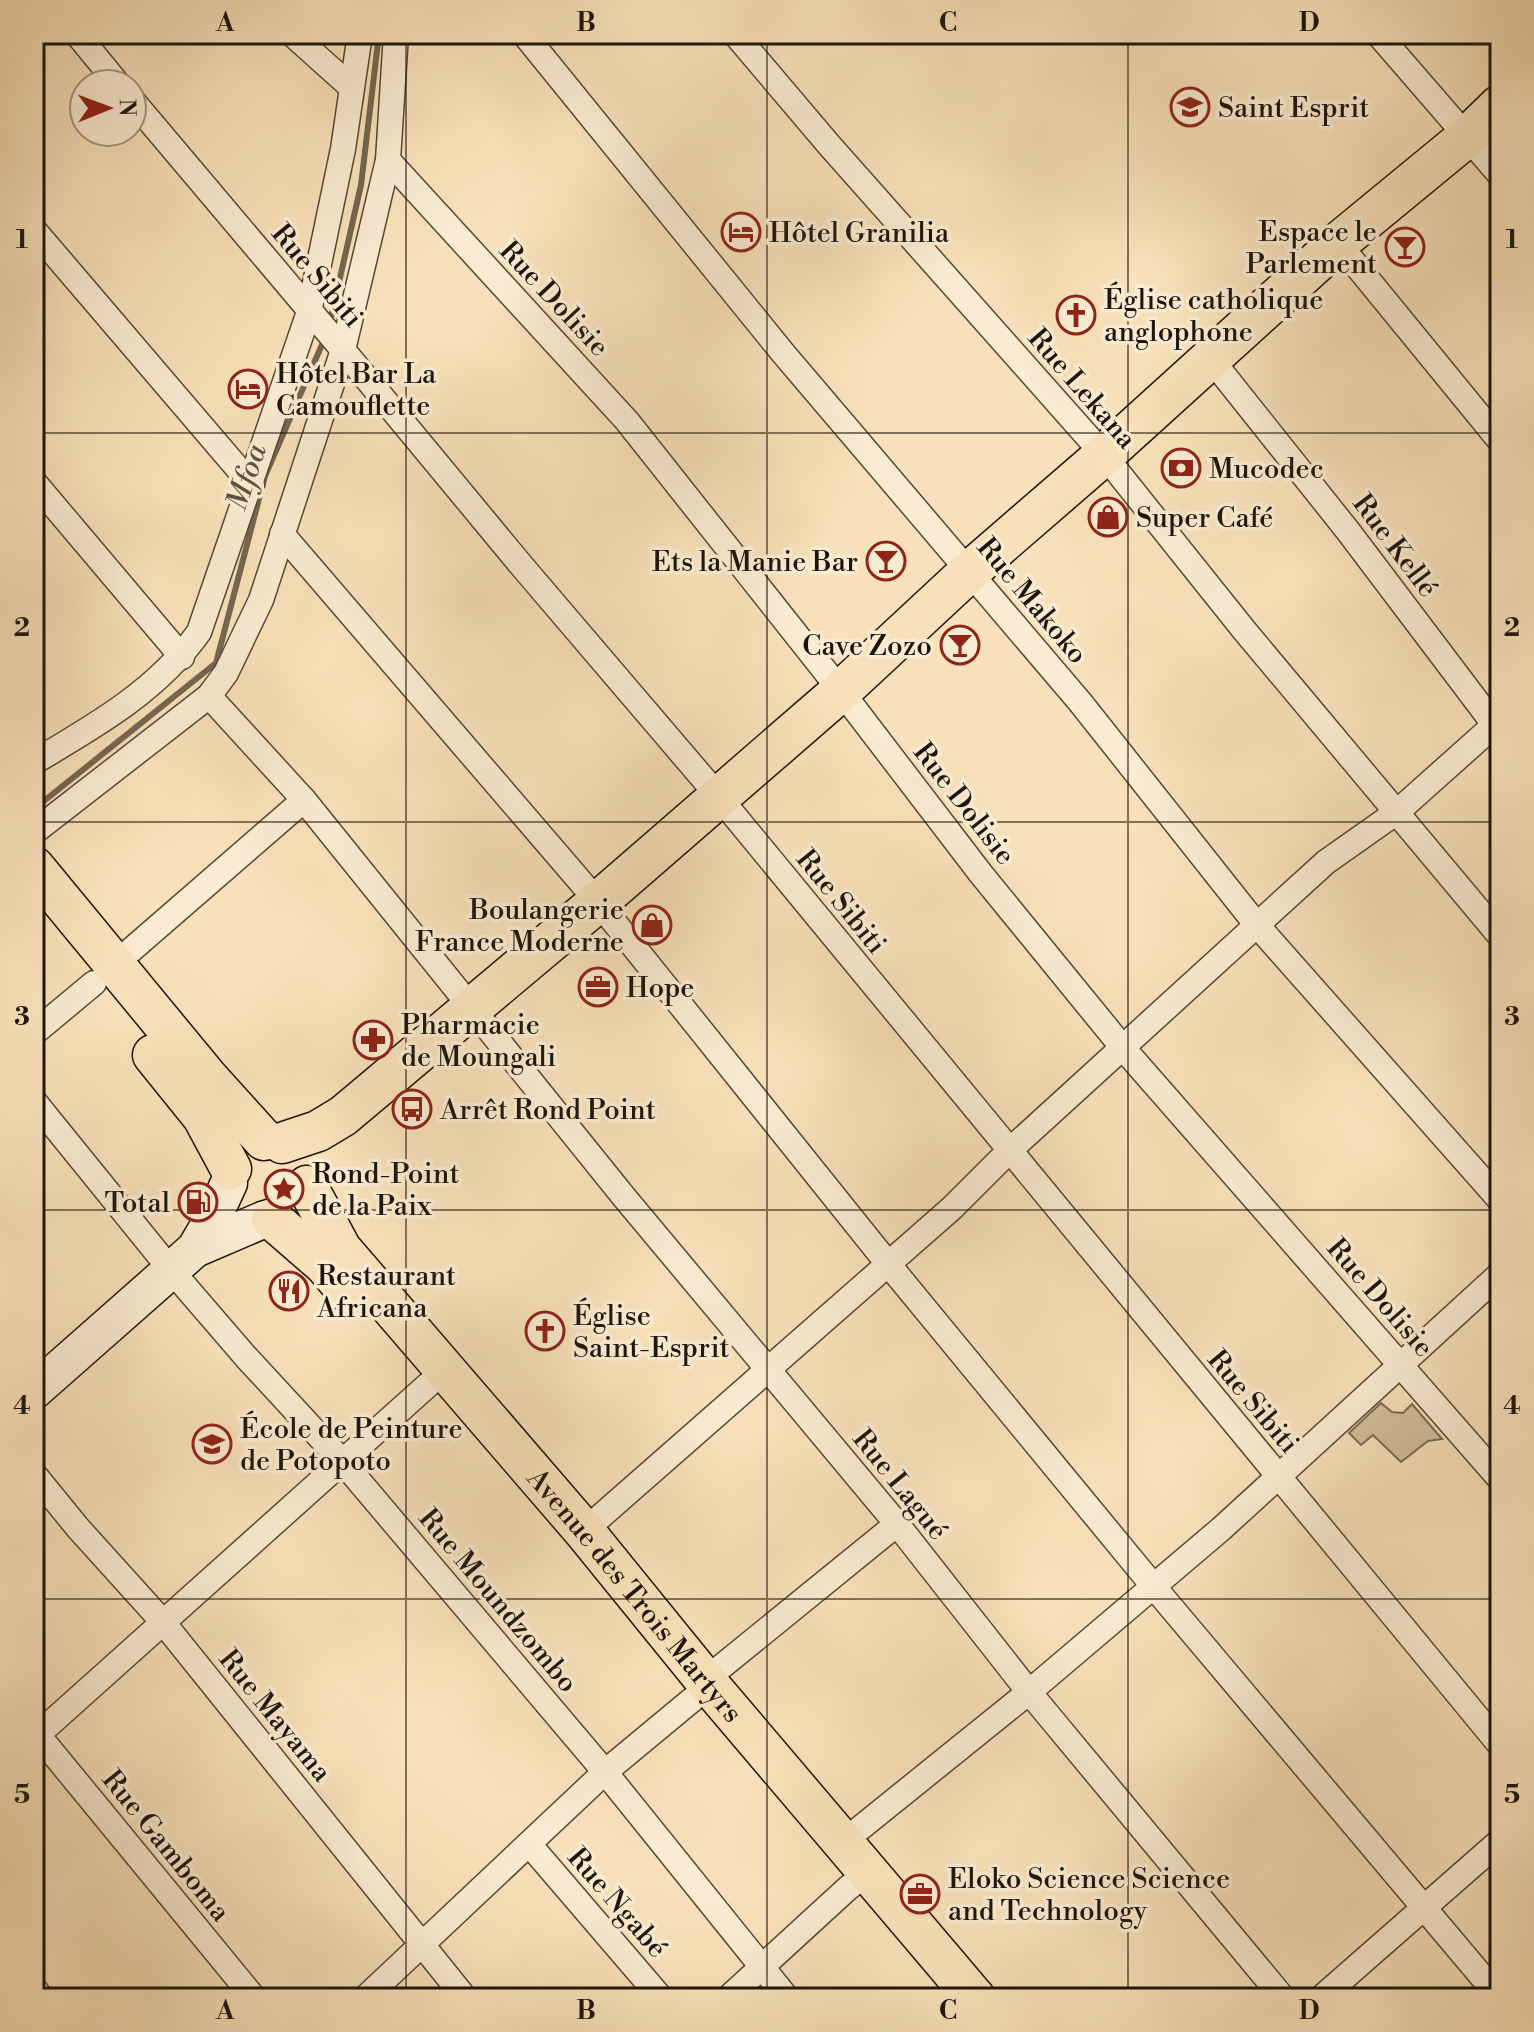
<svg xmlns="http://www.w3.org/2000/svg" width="1534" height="2032" font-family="'Libre Bodoni',serif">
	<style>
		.green { fill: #d3be9c; stroke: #786a53; stroke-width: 2 }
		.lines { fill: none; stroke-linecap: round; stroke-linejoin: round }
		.stream { stroke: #746650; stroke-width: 6 }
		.street-casing { stroke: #544836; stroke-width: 27 }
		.secondary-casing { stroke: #1d150a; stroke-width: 39 }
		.primary-casing { stroke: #1d150a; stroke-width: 43 }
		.street { stroke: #faecd2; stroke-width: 24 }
		.secondary { stroke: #faecd2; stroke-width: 36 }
		.primary { stroke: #f8e1ba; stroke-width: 40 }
		.grid { fill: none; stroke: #1d150a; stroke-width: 2; stroke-opacity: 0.55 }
		.labels { text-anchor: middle; stroke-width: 7; stroke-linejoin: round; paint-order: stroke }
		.poi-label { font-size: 28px; fill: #1d150a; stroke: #faecd2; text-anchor: start }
		.street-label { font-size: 28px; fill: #1d150a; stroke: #faecd2 }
		.water-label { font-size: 30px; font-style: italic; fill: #5e523e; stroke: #faecd2 }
		.neatline { fill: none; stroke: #1d150a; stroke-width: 3 }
		.grid-label { font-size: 26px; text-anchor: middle; font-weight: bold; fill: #1d150a }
	</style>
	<rect width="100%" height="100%" fill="#f8e1ba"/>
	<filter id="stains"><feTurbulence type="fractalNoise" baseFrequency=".0025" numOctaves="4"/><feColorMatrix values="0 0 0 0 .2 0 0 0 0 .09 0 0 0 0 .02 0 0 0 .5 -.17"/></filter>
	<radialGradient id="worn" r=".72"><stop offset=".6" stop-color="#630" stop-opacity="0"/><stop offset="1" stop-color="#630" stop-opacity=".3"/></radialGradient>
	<polygon class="green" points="1381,1403 1392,1412 1403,1413 1412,1404 1442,1439 1428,1441 1401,1462 1373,1435 1361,1445 1349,1433"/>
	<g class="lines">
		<g class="stream">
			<polyline points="330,322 361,185 379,34"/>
			<polyline points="34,809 216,663 265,476 324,340"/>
		</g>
		<g class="street-casing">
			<g id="street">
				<polyline points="77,34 118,84"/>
				<polyline points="292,34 351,87"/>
				<polyline points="524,34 783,353 1080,702 1256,924 1500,1200"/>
				<polyline points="735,34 830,146 1104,455 1244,630 1500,936"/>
				<polyline points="1378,34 1500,175"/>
				<polyline points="132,100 338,344 521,565 719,797 1500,1745"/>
				<polyline points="388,160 627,421 841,691 981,874 1123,1048 1500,1479"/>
				<polyline points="34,230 252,485"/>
				<polyline points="1338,243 1500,441"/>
				<polyline points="1211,359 1348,531 1500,732"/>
				<polyline points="34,482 182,657"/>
				<polyline points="282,534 598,902 889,1265 1154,1587 1500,1998"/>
				<polyline points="209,696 304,800 624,1197 897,1524 1029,1692 1283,1998"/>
				<path d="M34,762C95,726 157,691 199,632L309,312L343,149L360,34"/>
				<polyline points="34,832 209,696 226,673 261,600 343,350 388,160 396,34"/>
				<polyline points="115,964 304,800"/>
				<polyline points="34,1033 94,983"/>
				<polyline points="34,1101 171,1270 246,1357 342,1461 605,1772 787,1998"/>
				<polyline points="34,1474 78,1528 162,1621 465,1998"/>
				<polyline points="584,1531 952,1208 1009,1151 1326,862 1397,812 1500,720"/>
				<polyline points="705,1680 897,1524"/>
				<polyline points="34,1730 254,1998"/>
				<polyline points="34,1738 429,1384"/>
				<polyline points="843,1842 1029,1692 1221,1529 1500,1274"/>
				<polyline points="529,1844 661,1998"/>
				<polyline points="34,1988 41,1998"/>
				<polyline points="365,1998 605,1772 693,1699"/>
				<polyline points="728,1998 848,1888 870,1871"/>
				<polyline points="1321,1998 1500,1841"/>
			</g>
		</g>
		<g class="secondary-casing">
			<g id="secondary">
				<polyline points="195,1249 212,1220 229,1183"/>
				<polyline points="34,1391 195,1249 265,1219"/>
			</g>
		</g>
		<g class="primary-casing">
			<g id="primary">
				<polyline points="34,867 208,1078 264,1140"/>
				<polyline points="153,1055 203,1117 231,1169"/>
				<polyline points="282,1143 318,1131 343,1116 598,902 841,691 970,571 1104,455 1338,243 1468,136 1500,105"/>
				<path id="s1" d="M307,1186L341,1249L584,1531L705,1680L975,1998"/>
				<polyline points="272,1219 325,1265 347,1291"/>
			</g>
		</g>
		<use href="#street" class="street"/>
		<use href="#secondary" class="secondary"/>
		<use href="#primary" class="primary"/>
	</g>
	<path class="grid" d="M406,34V1998M767,34V1998M1128,34V1998M34,433H1500M34,822H1500M34,1210H1500M34,1599H1500"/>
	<defs>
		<g id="school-ring" transform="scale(2)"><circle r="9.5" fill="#faecd2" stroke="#8f2418" stroke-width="1.5"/><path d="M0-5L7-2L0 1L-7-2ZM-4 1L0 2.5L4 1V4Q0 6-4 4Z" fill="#8f2418"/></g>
		<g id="hotel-ring" transform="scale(2)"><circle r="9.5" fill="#faecd2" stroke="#8f2418" stroke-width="1.5"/><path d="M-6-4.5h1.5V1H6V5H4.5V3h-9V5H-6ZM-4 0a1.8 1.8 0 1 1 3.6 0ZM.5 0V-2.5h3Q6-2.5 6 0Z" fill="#8f2418"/></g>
		<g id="bar-ring" transform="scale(2)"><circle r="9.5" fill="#faecd2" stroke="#8f2418" stroke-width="1.5"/><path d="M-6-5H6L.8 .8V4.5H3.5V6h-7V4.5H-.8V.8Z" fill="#8f2418"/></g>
		<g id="church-ring" transform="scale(2)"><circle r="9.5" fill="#faecd2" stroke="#8f2418" stroke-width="1.5"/><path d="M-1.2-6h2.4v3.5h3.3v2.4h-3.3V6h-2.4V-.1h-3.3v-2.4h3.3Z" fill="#8f2418"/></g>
		<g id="bank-ring" transform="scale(2)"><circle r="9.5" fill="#faecd2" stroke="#8f2418" stroke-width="1.5"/><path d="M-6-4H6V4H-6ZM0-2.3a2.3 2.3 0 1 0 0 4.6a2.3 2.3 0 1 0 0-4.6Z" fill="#8f2418"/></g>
		<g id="shop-ring" transform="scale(2)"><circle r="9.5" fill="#faecd2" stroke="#8f2418" stroke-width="1.5"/><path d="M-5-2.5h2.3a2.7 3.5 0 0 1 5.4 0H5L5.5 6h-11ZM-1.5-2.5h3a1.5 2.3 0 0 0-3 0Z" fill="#8f2418"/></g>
		<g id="office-ring" transform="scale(2)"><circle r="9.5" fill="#faecd2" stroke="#8f2418" stroke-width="1.5"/><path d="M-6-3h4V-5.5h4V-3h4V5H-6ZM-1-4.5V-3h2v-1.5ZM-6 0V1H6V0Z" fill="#8f2418"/></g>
		<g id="pharmacy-ring" transform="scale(2)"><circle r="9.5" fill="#faecd2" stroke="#8f2418" stroke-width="1.5"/><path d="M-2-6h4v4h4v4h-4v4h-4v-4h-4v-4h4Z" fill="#8f2418"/></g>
		<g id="bus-ring" transform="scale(2)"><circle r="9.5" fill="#faecd2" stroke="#8f2418" stroke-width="1.5"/><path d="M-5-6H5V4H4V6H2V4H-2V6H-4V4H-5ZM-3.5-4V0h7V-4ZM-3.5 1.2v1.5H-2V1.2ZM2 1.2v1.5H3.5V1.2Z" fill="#8f2418"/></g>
		<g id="sight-ring" transform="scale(2)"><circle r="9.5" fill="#faecd2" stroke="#8f2418" stroke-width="1.5"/><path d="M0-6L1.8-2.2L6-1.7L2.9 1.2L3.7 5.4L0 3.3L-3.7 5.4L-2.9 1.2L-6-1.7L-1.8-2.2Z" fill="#8f2418"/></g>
		<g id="fuel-ring" transform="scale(2)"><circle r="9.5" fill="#faecd2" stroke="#8f2418" stroke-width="1.5"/><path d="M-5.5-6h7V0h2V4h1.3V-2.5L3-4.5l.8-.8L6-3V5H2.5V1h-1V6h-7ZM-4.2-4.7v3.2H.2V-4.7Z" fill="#8f2418"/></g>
		<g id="restaurant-ring" transform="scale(2)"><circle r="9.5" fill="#faecd2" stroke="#8f2418" stroke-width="1.5"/><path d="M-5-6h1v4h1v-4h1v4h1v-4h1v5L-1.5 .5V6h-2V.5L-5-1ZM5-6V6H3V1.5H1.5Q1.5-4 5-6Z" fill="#8f2418"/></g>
	</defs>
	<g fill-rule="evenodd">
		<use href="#school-ring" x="1190" y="107"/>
		<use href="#hotel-ring" x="741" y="232"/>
		<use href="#bar-ring" x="1405" y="247"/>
		<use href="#church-ring" x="1076" y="315"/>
		<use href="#hotel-ring" x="248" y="389"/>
		<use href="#bank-ring" x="1181" y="468"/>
		<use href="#shop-ring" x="1108" y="517"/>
		<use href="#bar-ring" x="886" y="561"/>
		<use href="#bar-ring" x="960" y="645"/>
		<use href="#shop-ring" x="652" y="925"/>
		<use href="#office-ring" x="598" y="987"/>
		<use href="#pharmacy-ring" x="373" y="1040"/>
		<use href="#bus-ring" x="412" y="1109"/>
		<use href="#sight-ring" x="284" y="1189"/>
		<use href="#fuel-ring" x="198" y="1202"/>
		<use href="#restaurant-ring" x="289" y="1291"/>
		<use href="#church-ring" x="545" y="1331"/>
		<use href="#school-ring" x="212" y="1444"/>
		<use href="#office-ring" x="920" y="1894"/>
	</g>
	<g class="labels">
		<g class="poi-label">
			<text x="1218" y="117">Saint Esprit</text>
			<text x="1377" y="241" text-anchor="end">Espace le<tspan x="1377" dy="32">Parlement</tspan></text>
			<text x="769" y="242">Hôtel Granilia</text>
			<text x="1104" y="309">Église catholique<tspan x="1104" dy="32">anglophone</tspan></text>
			<text x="276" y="383">Hôtel Bar La<tspan x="276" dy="32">Camouflette</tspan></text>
			<text x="1209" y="478">Mucodec</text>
			<text x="1136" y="527">Super Café</text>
			<text x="858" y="571" text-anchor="end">Ets la Manie Bar</text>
			<text x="932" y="655" text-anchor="end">Cave Zozo</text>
			<text x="624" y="919" text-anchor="end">Boulangerie<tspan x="624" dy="32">France Moderne</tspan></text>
			<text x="626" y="997">Hope</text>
			<text x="401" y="1034">Pharmacie<tspan x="401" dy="32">de Moungali</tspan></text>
			<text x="440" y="1119">Arrêt Rond Point</text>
			<text x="312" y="1183">Rond-Point<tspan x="312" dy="32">de la Paix</tspan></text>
			<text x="170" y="1212" text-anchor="end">Total</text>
			<text x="317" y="1285">Restaurant<tspan x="317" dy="32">Africana</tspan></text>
			<text x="573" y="1325">Église<tspan x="573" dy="32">Saint-Esprit</tspan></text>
			<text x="240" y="1438">École de Peinture<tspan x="240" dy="32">de Potopoto</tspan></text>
			<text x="948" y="1888">Eloko Science Science<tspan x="948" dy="32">and Technology</tspan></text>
		</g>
		<g class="street-label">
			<text transform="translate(318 275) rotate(50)" y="10">Rue Sibiti</text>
			<text transform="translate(555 298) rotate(47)" y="10">Rue Dolisie</text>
			<text transform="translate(1083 388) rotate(49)" y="10">Rue Lekana</text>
			<text transform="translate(1396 545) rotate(53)" y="10">Rue Kellé</text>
			<text transform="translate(1033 600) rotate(50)" y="10">Rue Makoko</text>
			<text transform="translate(965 803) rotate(52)" y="10">Rue Dolisie</text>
			<text transform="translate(842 901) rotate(51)" y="10">Rue Sibiti</text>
			<text transform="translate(1381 1297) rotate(49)" y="10">Rue Dolisie</text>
			<text transform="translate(1254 1401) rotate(50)" y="10">Rue Sibiti</text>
			<text transform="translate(901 1484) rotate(51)" y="10">Rue Lagué</text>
			<text dy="10" stroke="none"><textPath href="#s1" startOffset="526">Avenue des Trois Martyrs</textPath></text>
			<text transform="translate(499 1600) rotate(50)" y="10">Rue Moundzombo</text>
			<text transform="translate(276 1715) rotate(51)" y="10">Rue Mayama</text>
			<text transform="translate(167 1845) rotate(51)" y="10">Rue Gamboma</text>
			<text transform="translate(618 1902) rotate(49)" y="10">Rue Ngabé</text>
		</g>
		<g class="water-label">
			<text transform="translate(246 477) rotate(-71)" y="10">Mfoa</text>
		</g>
	</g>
	<rect width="1534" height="2032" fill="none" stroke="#f8e1ba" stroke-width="88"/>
	<g transform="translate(108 108) rotate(89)"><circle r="38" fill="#faecd2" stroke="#a29682" stroke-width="2"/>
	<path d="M0-6L14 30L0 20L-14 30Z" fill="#8f2418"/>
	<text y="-12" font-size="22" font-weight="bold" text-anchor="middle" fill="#1d150a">N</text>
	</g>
	<rect x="44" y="44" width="1446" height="1944" class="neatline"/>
	<g class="grid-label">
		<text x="225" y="31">A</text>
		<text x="586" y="31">B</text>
		<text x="948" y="31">C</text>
		<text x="1309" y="31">D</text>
		<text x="22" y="248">1</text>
		<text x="1512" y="248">1</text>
		<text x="22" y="636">2</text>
		<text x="1512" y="636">2</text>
		<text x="22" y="1025">3</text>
		<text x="1512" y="1025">3</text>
		<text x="22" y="1414">4</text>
		<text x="1512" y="1414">4</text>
		<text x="22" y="1803">5</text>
		<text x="1512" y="1803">5</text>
		<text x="225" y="2019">A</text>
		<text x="586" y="2019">B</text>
		<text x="948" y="2019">C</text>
		<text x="1309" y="2019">D</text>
	</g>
	<rect width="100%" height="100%" filter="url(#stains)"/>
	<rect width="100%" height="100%" fill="url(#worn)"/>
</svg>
